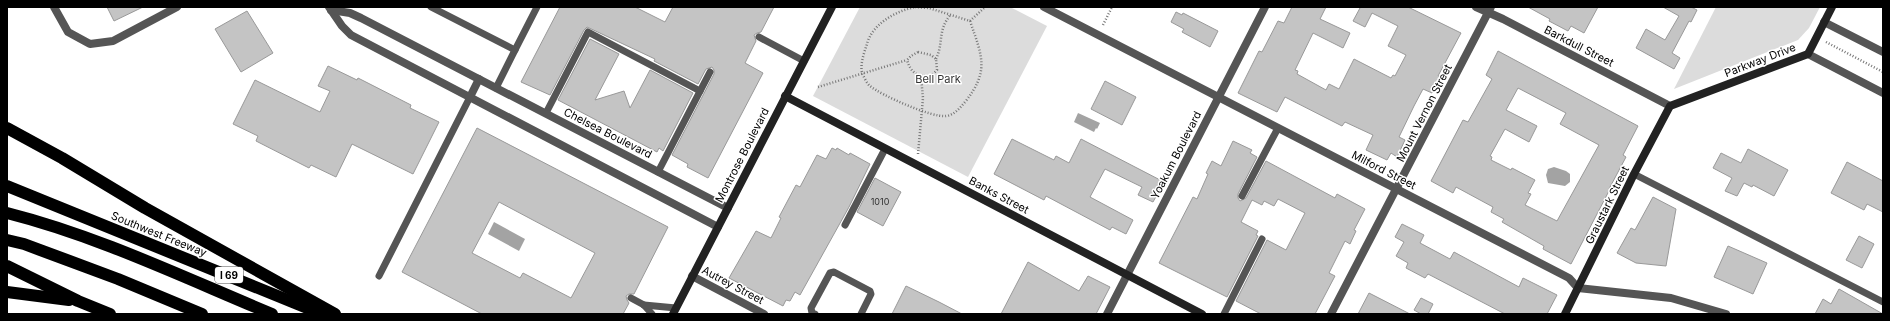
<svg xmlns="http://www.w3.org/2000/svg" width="1890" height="321" font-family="Inter,sans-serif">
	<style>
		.green { fill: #dcdcdc }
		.water { fill: #a3a3a3 }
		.building { fill: #c4c4c4; stroke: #999; fill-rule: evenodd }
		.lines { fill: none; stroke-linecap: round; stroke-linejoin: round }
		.path { stroke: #777; stroke-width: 2.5; stroke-dasharray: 1 2; stroke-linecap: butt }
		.lane { stroke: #555; stroke-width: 7 }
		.street { stroke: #555; stroke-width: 8 }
		.secondary { stroke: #222; stroke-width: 8 }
		.highway { stroke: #000; stroke-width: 12 }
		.labels { text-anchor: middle; stroke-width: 3; stroke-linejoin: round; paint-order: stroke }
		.number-label { font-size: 9px; fill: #313131 }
		.shield { fill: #fff; stroke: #4c4c4c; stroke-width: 1 }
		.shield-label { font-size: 10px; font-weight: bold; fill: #000 }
		.street-label { font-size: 11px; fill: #000; stroke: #fff }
		.park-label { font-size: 11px; fill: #333; stroke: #fff }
	</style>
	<rect width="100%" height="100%" fill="#fff"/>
	<g class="green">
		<polygon points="860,7 1010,7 1047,26 968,177 813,96"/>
		<polygon points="1716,7 1820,7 1809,28 1798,40 1674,89"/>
	</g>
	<g class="water">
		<polygon points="1078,113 1100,123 1097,129 1096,128 1094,132 1074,122"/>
		<polygon points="1554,167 1566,171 1570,174 1570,182 1565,186 1548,183 1546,175 1548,169"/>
		<polygon points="494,222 525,239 519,251 488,234"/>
	</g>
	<g class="building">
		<polygon points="107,7 143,7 114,21"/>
		<polygon points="560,7 635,7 665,22 673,7 774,7 761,32 757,33 754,35 756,41 745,63 763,73 708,178 687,167 688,164 672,155 714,74 714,70 712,67 706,69 698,84 654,61 655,59 587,27 584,30 550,95 521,82"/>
		<polygon points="1292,7 1326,7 1320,19 1350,33 1343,48 1313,33 1295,70 1298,71 1297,74 1326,90 1329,84 1339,89 1354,59 1391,78 1393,75 1395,76 1406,55 1388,46 1398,26 1372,13 1365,27 1353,21 1360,8 1358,7 1408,7 1461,33 1438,76 1440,77 1432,93 1423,89 1414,106 1399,137 1405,140 1397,157 1391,153 1387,160 1366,150 1373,135 1345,122 1342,126 1285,97 1277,112 1238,93 1259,51 1262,52 1278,21 1284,23"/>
		<polygon points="1528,7 1598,7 1584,33 1571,26 1568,31 1549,21 1550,19"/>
		<polygon points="1663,7 1691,7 1697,10 1691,22 1689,21 1672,53 1680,58 1674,69 1636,48 1646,29 1665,40 1679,16"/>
		<polygon points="247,11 273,53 241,72 215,29"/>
		<polygon points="1176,12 1182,15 1183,13 1218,31 1210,47 1182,32 1184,29 1171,22"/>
		<polygon points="590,39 619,54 595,100 624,91 630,108 650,70 693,93 663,151 659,148 657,152 558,100"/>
		<path d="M1498,51L1638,126L1623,155L1626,157L1609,189H1610L1571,264L1543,249L1544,246L1502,222L1504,219L1491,212L1493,207L1456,187L1453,193L1431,181L1463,120L1468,122L1492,79L1486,75ZM1518,88L1566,113L1560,124L1599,145L1557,221L1525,205L1531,194L1528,193L1535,180L1512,168L1511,170L1491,160L1492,157L1490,156L1505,129L1529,142L1537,126L1506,110Z"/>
		<polygon points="328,66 357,80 358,78 411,105 410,108 439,122 413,174 352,144 336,177 311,165 309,168 256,141 258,136 233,124 255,80 320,112 330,91 318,86"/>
		<polygon points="1105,81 1136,97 1122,125 1091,109"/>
		<path d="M477,128L668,227L634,294H629L626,296L627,300L629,303L623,314H482L402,272ZM499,202L595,253L571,298L523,273L520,278L472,253Z"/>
		<polygon points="1012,139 1054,160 1056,156 1069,163 1081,139 1164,182 1153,202 1138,195 1142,187 1105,169 1090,197 1133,220 1126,234 1112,227 1110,230 1046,196 1044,200 994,174"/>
		<polygon points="1233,141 1252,150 1250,153 1257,157 1238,194 1238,198 1240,201 1246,198 1266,161 1335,198 1337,194 1365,209 1354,230 1356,231 1350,244 1345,241 1329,273 1335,276 1315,314 1261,314 1236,301 1267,240 1286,250 1305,213 1278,199 1274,206 1264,201 1262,205 1252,200 1241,222 1258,231 1256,235 1258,236 1227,297 1159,263 1193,197 1197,199 1208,174 1206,173 1212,161 1221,166"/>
		<polygon points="832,148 836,150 837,148 849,155 850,153 870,164 849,207 800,295 795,292 790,301 786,300 783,306 729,278 756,231 771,238 781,218 779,217 796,185 800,187 817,155 826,159"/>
		<polygon points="1748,149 1788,170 1774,196 1753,185 1752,187 1744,183 1737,196 1725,191 1732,178 1713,168 1721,153 1741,163"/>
		<polygon points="1847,162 1883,181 1883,212 1867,204 1864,210 1831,193"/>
		<polygon points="875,178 901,192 883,226 857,212"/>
		<polygon points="1653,197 1676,209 1666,266 1636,263 1617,253 1631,228 1635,230"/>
		<polygon points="1402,224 1424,235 1420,243 1450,259 1454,252 1519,287 1523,278 1557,295 1547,314 1505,314 1428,274 1425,278 1406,268 1408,263 1396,256 1404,242 1395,237"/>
		<polygon points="1859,236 1874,244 1862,268 1846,260"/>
		<polygon points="1728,246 1767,263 1753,294 1714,277"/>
		<polygon points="1028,262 1079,291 1088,276 1110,287 1096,314 1001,314"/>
		<polygon points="906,286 939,302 962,314 892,314"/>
		<polygon points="1839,289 1883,314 1815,314 1823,299 1831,304"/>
		<polygon points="1369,293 1410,314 1358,314"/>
		<polygon points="1421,298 1433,304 1428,314 1421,314 1414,310"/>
	</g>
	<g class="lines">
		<g class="path">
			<path d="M915,7L929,8L970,21C982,56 990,71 965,102C959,109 954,115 946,116C932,118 881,95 870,86C867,84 864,77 862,73C860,64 864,53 867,44C872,24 896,11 915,7Z"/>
			<polyline points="970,21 985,7"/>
			<polyline points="1103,25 1112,7"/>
			<polyline points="1826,42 1883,72"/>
			<path d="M918,52L931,55L936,59L937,70L931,76C917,77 911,73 907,60L911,56Z"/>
			<path d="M936,59C944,42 937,31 951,14"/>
			<polyline points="818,87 907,60"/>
			<polyline points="918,154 923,98 921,77"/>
		</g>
		<g class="lane">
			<polyline points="431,7 515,50 496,88"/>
			<polyline points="759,37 804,61"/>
			<polyline points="515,50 537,7"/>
			<polyline points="546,113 588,32 700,91"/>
			<polyline points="658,172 710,72"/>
			<polyline points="1634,174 1883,302"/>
			<polyline points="1242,196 1278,128"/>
			<polyline points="845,225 885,149"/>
			<polyline points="379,276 470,97"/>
			<polyline points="631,298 644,305 652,314"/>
			<polyline points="644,305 676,308"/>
			<polyline points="815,314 812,313 811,308 830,273 834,272 870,291 871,294 861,314"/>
			<polyline points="1224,314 1262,239"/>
		</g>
		<g class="street">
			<polyline points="54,7 68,32 90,44 113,41 177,7"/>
			<polyline points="329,7 342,26 351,35 718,227"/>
			<polyline points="1044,7 1569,278 1578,288 1671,298 1726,314"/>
			<polyline points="1476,7 1503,19 1670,106"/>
			<polyline points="331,10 350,13 361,18 728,208"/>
			<polyline points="1824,22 1883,52"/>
			<polyline points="1808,54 1883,93"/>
			<polyline points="470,97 479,79"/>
			<polyline points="692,276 764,314"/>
			<polyline points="1107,314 1265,7"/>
			<polyline points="1331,314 1491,7"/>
		</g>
		<g class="secondary">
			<polyline points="785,96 1202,314"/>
			<polyline points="673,314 832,7"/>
			<polyline points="1565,314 1634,174 1670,106 1808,54 1832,7"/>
		</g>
		<g class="highway">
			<polyline points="7,128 62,158 145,208 335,314"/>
			<polyline points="7,186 317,312"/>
			<path d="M7,213C98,236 185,278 272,314"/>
			<polyline points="7,240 24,244 118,279 202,314"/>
			<polyline points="7,266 78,301 110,314"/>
			<polyline points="7,292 69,300"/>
		</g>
	</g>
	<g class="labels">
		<g class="number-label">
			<text x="880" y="205">1010</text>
		</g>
		<rect class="shield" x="215" y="267" width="28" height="16" rx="3"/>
		<g class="shield-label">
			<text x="229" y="279">I 69</text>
		</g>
		<g class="street-label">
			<text transform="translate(1579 46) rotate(27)" y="4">Barkdull Street</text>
			<text transform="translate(1760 60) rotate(-21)" y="4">Parkway Drive</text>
			<text transform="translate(1424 113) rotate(-63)" y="4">Mount Vernon Street</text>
			<text transform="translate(608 133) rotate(27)" y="4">Chelsea Boulevard</text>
			<text transform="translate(742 155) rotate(-63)" y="4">Montrose Boulevard</text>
			<text transform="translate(1176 155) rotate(-63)" y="4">Yoakum Boulevard</text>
			<text transform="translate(1384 170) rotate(27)" y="4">Milford Street</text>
			<text transform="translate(999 195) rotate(28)" y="4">Banks Street</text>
			<text transform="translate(1607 205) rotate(-64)" y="4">Graustark Street</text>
			<text transform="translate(159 234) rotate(22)" y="4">Southwest Freeway</text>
			<text transform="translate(733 285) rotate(28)" y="4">Autrey Street</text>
		</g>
		<g class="park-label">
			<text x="938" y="83">Bell Park</text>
		</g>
	</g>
	<rect width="1890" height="321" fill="none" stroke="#000000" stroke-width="16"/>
</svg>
